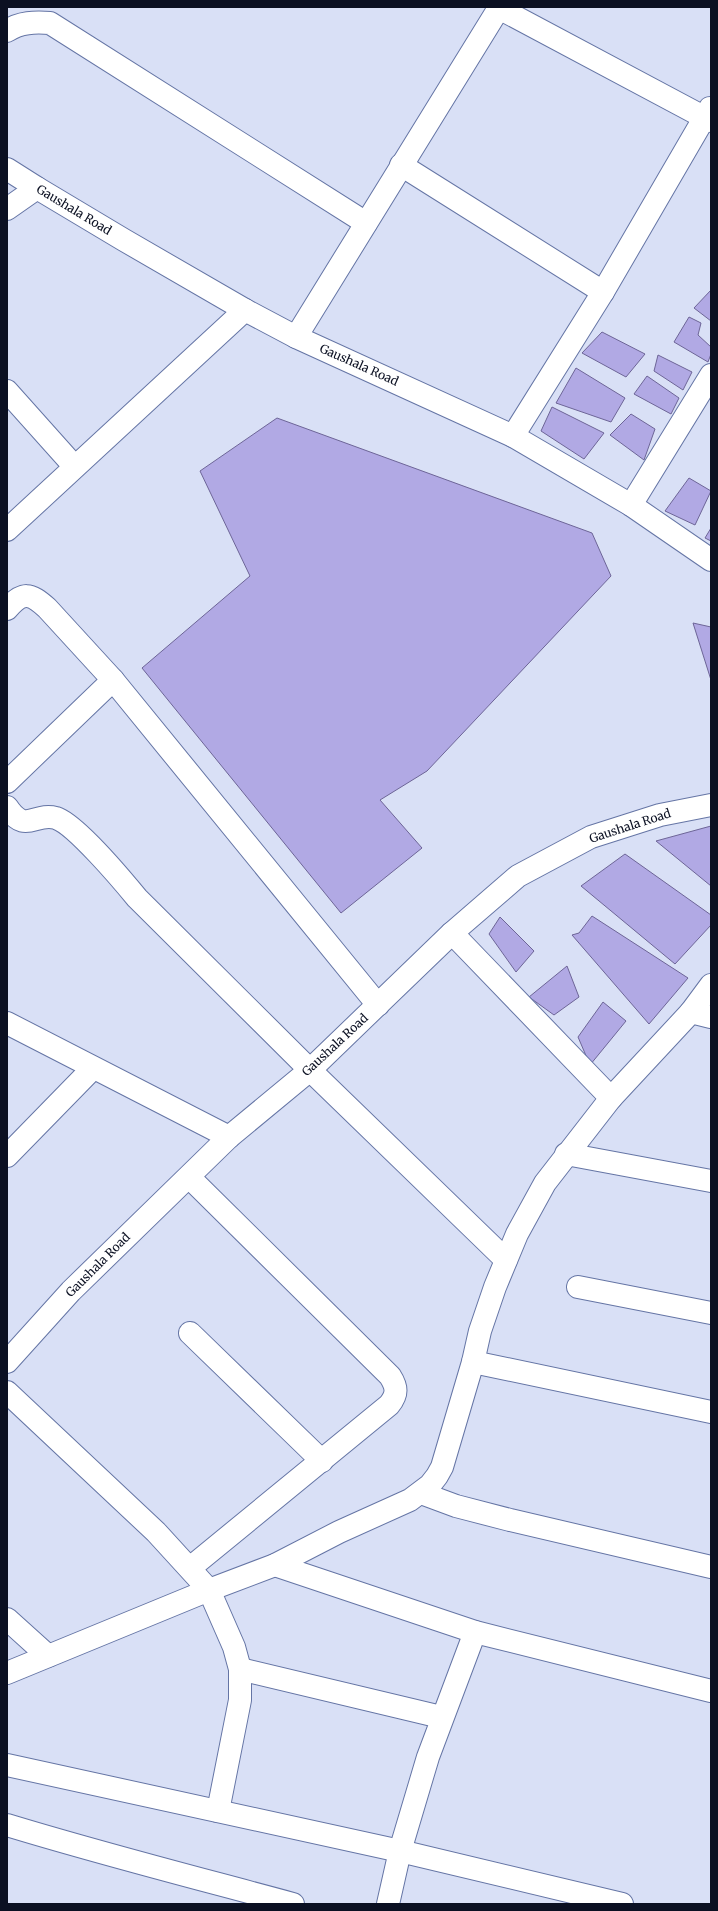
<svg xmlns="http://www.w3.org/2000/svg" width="718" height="1911" font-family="Merriweather,serif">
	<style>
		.building { fill: #b1a9e4; stroke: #6d6597 }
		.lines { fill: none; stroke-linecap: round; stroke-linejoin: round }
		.minor-casing { stroke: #6575a5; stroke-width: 24 }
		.minor { stroke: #fff; stroke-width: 22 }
		.labels { text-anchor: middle; stroke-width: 3; stroke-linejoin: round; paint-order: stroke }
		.street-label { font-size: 12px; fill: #0b1022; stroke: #fff }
	</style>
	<rect width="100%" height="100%" fill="#d9e0f6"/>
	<g class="building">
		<polygon points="711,290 711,321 694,308"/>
		<polygon points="689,317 701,323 698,335 711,347 711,354 708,362 674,342"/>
		<polygon points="602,332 645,354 626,377 582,353"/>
		<polygon points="658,355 692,372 683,390 654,371"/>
		<polygon points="576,368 625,398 611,422 556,403"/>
		<polygon points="647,376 679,398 671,414 634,394"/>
		<polygon points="552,407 604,433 584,459 541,431"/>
		<polygon points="631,414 655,429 644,460 610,435"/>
		<polygon points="277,418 592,533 611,576 427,771 380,800 422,848 341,913 142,668 250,576 200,471"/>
		<polygon points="689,478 711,491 695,525 665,511"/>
		<polygon points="711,528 711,541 705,538"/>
		<polygon points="693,623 711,627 711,680"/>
		<polygon points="711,826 711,886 656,841"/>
		<polygon points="625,854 711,915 711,925 675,964 581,886"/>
		<polygon points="592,916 688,978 649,1024 572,935 579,933"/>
		<polygon points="500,917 534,951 516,972 489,934"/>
		<polygon points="567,966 579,997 554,1015 529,997"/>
		<polygon points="603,1002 626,1021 590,1065 578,1037"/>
	</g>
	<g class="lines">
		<g class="minor-casing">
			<g id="minor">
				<polyline points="497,7 711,121"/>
				<path d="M7,31C20,22 35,22 50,23L366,223"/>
				<polyline points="401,165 603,292"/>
				<polyline points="7,169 37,188 124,240 245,310 296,337 513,436 631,505 711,560"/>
				<polyline points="7,209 37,188"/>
				<polyline points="296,337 499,8"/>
				<polyline points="7,391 74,466"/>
				<polyline points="513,436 603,292 710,108"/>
				<polyline points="631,505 711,375"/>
				<polyline points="7,530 245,310"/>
				<path d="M7,609C23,591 30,593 47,608L113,680L378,1005"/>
				<polyline points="7,782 113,680"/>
				<path d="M7,807C26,835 34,812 56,818C75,824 123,881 137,898L310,1070L506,1260"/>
				<polyline points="452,933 611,1098"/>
				<polyline points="691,1012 711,1017"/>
				<polyline points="7,1023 229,1137"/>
				<polyline points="566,1154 711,1181"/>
				<polyline points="7,1156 93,1068"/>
				<path d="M189,1177L390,1376C397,1387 398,1394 389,1405L190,1568"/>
				<polyline points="578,1287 711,1313"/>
				<polyline points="190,1333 322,1461"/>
				<polyline points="7,1362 71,1291 229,1137 310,1070 452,933 518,876 591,837 660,815 711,805"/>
				<polyline points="473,1362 711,1412"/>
				<polyline points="7,1392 156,1532 209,1590 234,1647 240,1669 240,1700 218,1811"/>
				<polyline points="421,1493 456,1506 510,1520 711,1567"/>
				<polyline points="275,1565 475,1632 711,1691"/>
				<polyline points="7,1619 48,1656"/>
				<polyline points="240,1669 441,1717"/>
				<polyline points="7,1673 209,1590 275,1565 339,1532 410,1500 430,1485 437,1476 442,1467 473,1362 480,1331 495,1287 517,1234 545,1183 611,1098 691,1012 711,985"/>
				<polyline points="7,1765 400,1851 622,1904"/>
				<path d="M7,1825C102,1854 197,1878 293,1904"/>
				<polyline points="388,1904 400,1851 428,1757 475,1632"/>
			</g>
		</g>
		<use href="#minor" class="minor"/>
	</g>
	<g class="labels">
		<g class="street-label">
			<text transform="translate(74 210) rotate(31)" y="4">Gaushala Road</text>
			<text transform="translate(359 365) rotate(24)" y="4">Gaushala Road</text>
			<text transform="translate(630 826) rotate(-18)" y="4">Gaushala Road</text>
			<text transform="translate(335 1045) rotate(-43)" y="4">Gaushala Road</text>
			<text transform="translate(98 1265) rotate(-45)" y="4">Gaushala Road</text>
		</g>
	</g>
	<rect width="718" height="1911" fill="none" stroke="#0b1022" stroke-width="16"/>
</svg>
